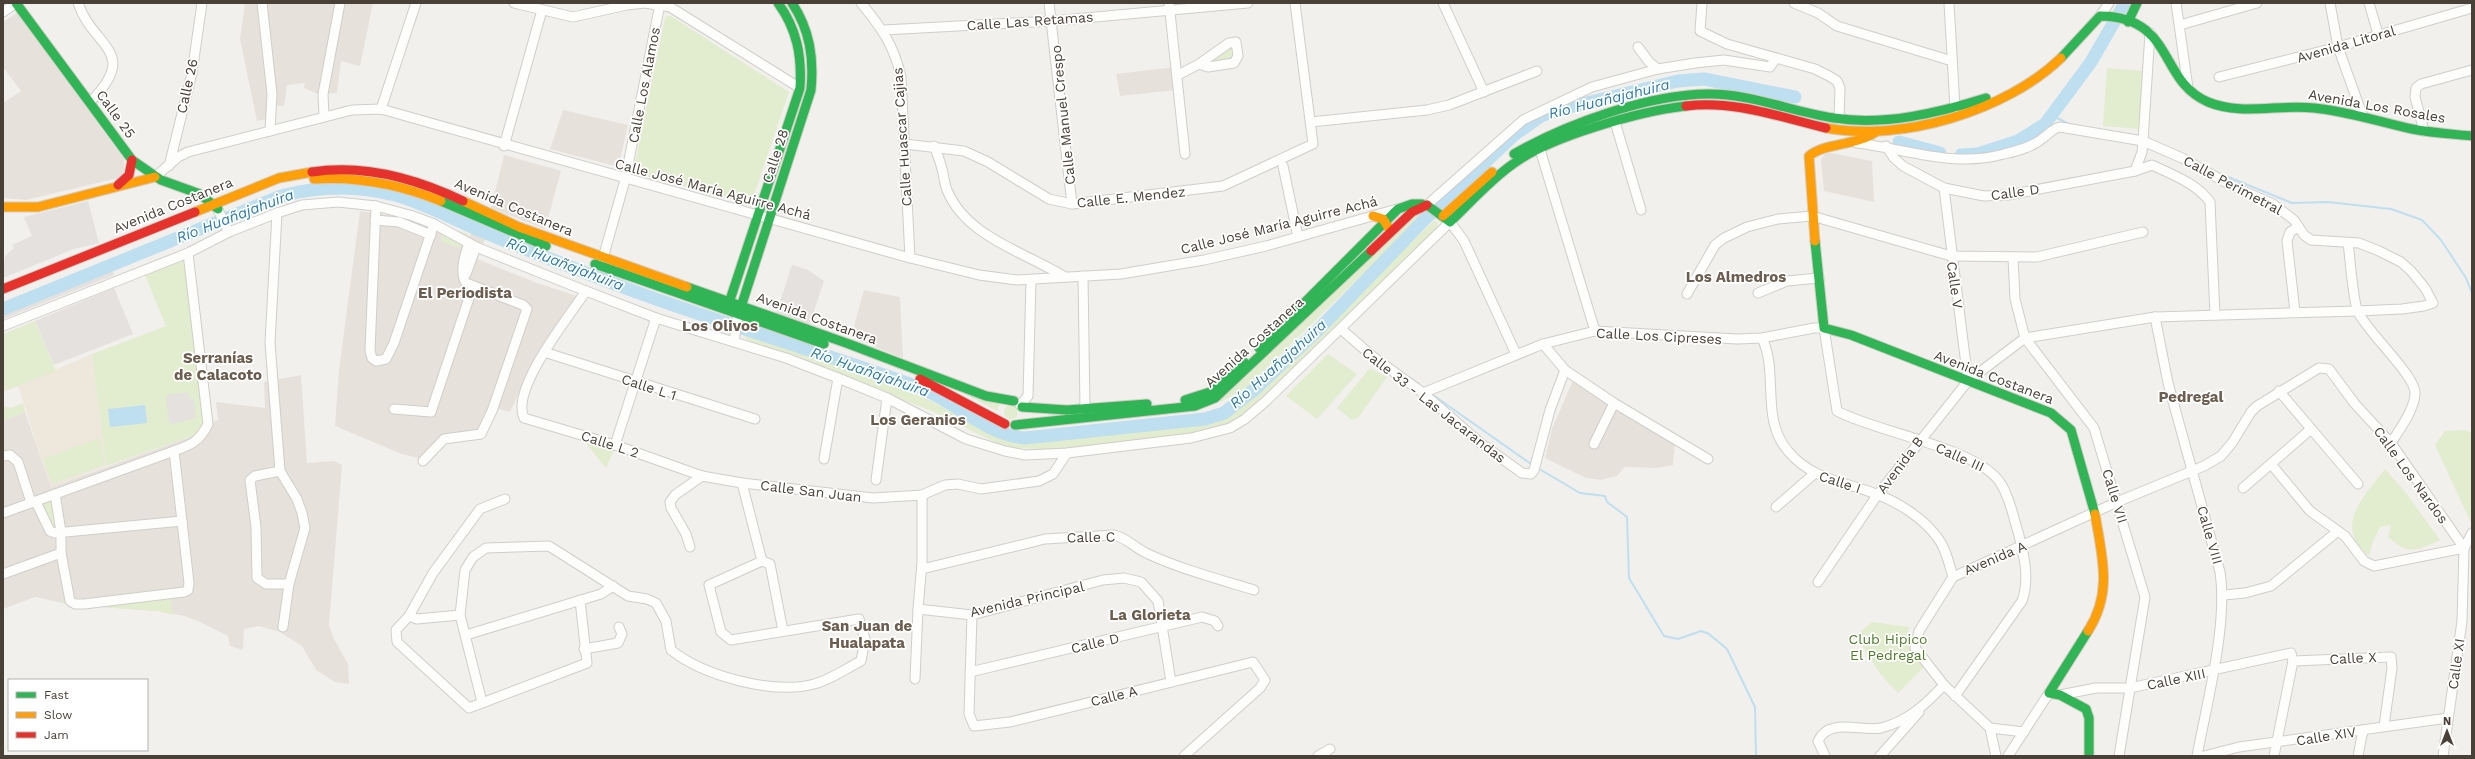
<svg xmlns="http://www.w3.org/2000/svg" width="2475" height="759" font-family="'Work Sans',sans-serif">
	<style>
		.residential { fill: #e6e1da }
		.education { fill: #ede7dc }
		.green { fill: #e2ecce }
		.parking { fill: #e4e1de }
		.water { fill: #bedfef }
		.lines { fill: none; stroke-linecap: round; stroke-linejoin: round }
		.stream { stroke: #bedfef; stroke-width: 2 }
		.river { stroke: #bedfef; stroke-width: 13 }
		.street-casing { stroke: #d0ceca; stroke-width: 11 }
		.fast-casing { stroke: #d1ccc4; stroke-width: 11 }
		.slow-casing { stroke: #d1ccc4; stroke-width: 11 }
		.jam-casing { stroke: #d1ccc4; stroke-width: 11 }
		.street { stroke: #fdfdfc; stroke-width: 9 }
		.fast { stroke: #30b455; stroke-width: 9 }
		.slow { stroke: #ff9f0a; stroke-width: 9 }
		.jam { stroke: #e5322d; stroke-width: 9 }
		.labels { text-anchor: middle; stroke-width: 3.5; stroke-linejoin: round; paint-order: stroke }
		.street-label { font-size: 14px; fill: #494138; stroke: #fff }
		.park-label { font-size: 14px; fill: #4f7b2b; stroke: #fff }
		.water-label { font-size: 15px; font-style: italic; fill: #2e7ba5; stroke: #fff }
		.neighbourhood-label { font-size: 15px; font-weight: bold; fill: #6c5e4f; stroke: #fff }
	</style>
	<rect width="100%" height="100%" fill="#f2f0ed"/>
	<g class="residential">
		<polygon points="245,3 373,3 360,66 341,61 337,93 318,94 304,88 305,83 287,85 284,106 274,105 272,118 257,121 240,39"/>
		<polygon points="17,13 124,159 124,171 118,178 26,200 3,198 3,103 21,91 3,67 3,22"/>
		<polygon points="1175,67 1176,90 1120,96 1116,74"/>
		<polygon points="563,110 628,125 619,163 615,166 550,149"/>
		<polygon points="1826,152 1872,161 1874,202 1824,191 1821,160"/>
		<polygon points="504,155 561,171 545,229 491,208"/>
		<polygon points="360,211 406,218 467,237 475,232 486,237 477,259 537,283 577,296 538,351 510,412 496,408 487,432 444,437 423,459 402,454 335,426 339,370"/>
		<polygon points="864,290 900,297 903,358 851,337"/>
		<polygon points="301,375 307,463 334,461 342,465 329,625 334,639 348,664 349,684 335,682 316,670 302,646 280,632 259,626 244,629 243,650 230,646 228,636 200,622 184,616 158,611 72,605 35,597 3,609 3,421 25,412 51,487 198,434 208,424 218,420 216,402 265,408 264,382"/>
		<polygon points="1574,378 1675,441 1673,465 1657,468 1625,467 1617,476 1601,480 1586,478 1545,458 1552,429"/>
	</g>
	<polygon class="education" points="92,354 106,466 51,487 18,386"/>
	<g class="green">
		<polygon points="667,16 671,16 789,92 751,204 638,174 634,168 665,18"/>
		<polygon points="1231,45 1234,57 1231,63 1214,64 1211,61"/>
		<polygon points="2107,68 2144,71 2140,129 2103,126"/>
		<path d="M1428,202L1434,205L1248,386C1214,409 1194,411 1155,416L1157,410L1201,405Z"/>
		<path d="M1435,220L1438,224L1436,229L1252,413L1210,433L1065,450L1013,448L998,444L934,412L845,377L800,357L747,340L742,331C802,352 864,371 922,397C963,415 986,440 1034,442L1201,424L1217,419L1243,404Z"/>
		<polygon points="445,227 469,234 459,248 440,241"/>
		<polygon points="183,259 187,262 204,422 198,434 106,466 92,354 166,326 145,275"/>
		<polygon points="35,321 56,371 3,392 3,334"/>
		<polygon points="1328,354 1357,374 1317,419 1286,396"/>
		<polygon points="1370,368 1387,377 1358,418 1352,420 1337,408"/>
		<polygon points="965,394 1002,400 997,411"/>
		<polygon points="23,403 25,412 3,421 3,406 11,408"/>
		<circle cx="1011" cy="412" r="7"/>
		<polygon points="2466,430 2472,434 2472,525 2435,445 2445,431"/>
		<polygon points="100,438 104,465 52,484 43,459"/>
		<polygon points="583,440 614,450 606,468"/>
		<path d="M2385,469L2406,493L2440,540C2416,551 2409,556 2388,537L2391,525L2380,527L2373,541L2369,556C2332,526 2364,497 2385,469Z"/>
		<polygon points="53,497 56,528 53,529 40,502"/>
		<polygon points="168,588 173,615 158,611 72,605 60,601 73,597 83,599"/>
		<path d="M1872,622L1909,627C1906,644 1913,655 1924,667L1898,693L1881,675L1856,636Z"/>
	</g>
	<g class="parking">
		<polygon points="88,201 99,243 74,249 3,278 5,256 14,248 12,245 32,236 24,217"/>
		<polygon points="792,265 808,270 824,281 808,329 775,317"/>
		<polygon points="112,269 114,275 3,319 3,313"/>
		<polygon points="114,288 133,334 54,365 35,321"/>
		<polygon points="188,392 189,399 194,399 196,418 172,424 169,422 166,399 168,395"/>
	</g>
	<polygon class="water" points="145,405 147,423 110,427 108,409"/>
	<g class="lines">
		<g class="stream">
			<polyline points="2053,116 2071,125"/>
			<polyline points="2216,172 2292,203 2328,202 2391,209 2422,220 2441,240 2466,278 2472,293"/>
			<polyline points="1395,368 1419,384"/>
			<polyline points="1433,395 1531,464"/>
			<polyline points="1541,470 1580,493 1605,496 1607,502 1627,517 1629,578 1664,636 1678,639 1701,631 1709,634 1727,649 1755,707 1756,756"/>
		</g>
		<g class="river">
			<polyline points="1899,142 1940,153"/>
			<polyline points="1961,155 1978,154 2018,141 2045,124 2091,62 2125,3"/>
			<path d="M3,309L281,196C318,186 357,185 395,195C424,203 451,218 479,230C526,250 573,268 620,286C718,323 820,351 918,387C955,401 984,434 1025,438L1205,419L1224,413L1255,389L1317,331L1424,220L1514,135L1541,116L1557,110L1678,81L1704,79L1795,97"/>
		</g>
		<g class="street-casing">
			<g id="street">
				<path d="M78,3C93,48 141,51 90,102"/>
				<polyline points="262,3 272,94 270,131"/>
				<polyline points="514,3 573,17 627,5 645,3 670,7 800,88"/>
				<path d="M861,3C881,27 894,45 901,77L910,258"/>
				<polyline points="1049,3 1072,204"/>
				<polyline points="1169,3 1185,154"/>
				<polyline points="1443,3 1484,92"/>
				<polyline points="1702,3 1700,31 1727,44 1815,69 1829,76 1837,81 1840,88 1839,119"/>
				<polyline points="1794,3 1818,13 1837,26 1952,61"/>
				<polyline points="1949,3 1955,108"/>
				<polyline points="2176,3 2188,88"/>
				<polyline points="2330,3 2338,47 2363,117"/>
				<polyline points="2369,3 2378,34"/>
				<polyline points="3,12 16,3"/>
				<polyline points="2100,16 2109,3"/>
				<polyline points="2180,25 2257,3"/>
				<polyline points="884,30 1052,21 1248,3"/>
				<polyline points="1638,47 1649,62 1658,69"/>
				<polyline points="1178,75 1199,64 1229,43 1236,42 1238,56 1234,63 1208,67 1199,64"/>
				<polyline points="2219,77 2338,47 2472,8"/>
				<polyline points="381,109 416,3"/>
				<polyline points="324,116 323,94 340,3"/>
				<polyline points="1311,122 1427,110 1449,105 1537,71"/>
				<polyline points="1615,122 1641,210"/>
				<polyline points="2424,131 2415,97 2416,88 2421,84 2472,70"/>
				<polyline points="1538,143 1595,331"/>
				<polyline points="905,144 964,151 988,162 1049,199 1072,204 1223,186 1313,144 1295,3"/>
				<polyline points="504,146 542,10"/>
				<path d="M934,146C937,153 940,161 942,169C944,175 944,183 947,190C966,237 1025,252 1065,277"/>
				<path d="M1886,146L1894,158L1903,166L1944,188L1984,196L2008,195L2135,171L2152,165C2173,175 2196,183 2210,202L2215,315"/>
				<polyline points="169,166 192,73 202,3"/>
				<polyline points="1283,166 1298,237"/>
				<polyline points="2135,171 2142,152 2143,141 2150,33"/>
				<polyline points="155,177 178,157 188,152 352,110 381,109 910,258 979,275 1017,280 1121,274 1204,260 1266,246 1397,209"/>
				<polyline points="1944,188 1968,381"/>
				<polyline points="1427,205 1523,120 1592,87 1658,69 1695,63 1724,60 1770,67 1776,58"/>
				<polyline points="376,206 370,351 372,358 376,361 386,359 394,343 434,224"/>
				<polyline points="218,210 229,232"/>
				<polyline points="277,213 270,343 280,471 297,499 302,513 305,528 289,584 283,627"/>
				<polyline points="375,220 399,222 431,235"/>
				<path d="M2348,243C2350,257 2353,302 2358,312C2368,333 2417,377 2415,394C2414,410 2400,429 2391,443"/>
				<polyline points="603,258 625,180 660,4"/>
				<polyline points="2013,258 2015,299 2025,338 2094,428 2145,597 2119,756"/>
				<polyline points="466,274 476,247"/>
				<polyline points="1083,276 1085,409"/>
				<path d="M586,291C569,317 510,389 524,418L615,445L702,476L742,483L873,498L922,495L945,485L958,484L981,489L1039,481L1053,474L1067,453"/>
				<polyline points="1758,293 1787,281 1819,278"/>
				<polyline points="1687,294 1715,245 1724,238 1747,227 1778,219 1812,216 1951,256 2037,257 2143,232"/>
				<polyline points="2295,312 2287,241 2290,232 2298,227"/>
				<path d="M2155,317L2168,383L2220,572C2228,624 2207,702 2197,756"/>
				<polyline points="3,326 188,253 229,232 277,213 302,205 338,202 376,206 413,216 434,224 476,247 586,291 656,318 786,358 838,378 887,398 966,439 1005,451 1025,455 1067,453 1191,438 1230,428 1245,419 1266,401 1450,222 1464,241 1516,354"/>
				<polyline points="1341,329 1372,356 1423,393 1479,442 1522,473 1531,474 1534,470 1550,410 1565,370"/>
				<path d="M1762,338C1779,373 1760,419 1788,451C1812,480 1843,481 1876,494C1898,502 1923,518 1937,537C1946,548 1949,564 1953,577"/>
				<polyline points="734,342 738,314"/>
				<polyline points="1543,344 1565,370 1614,403 1708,459"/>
				<polyline points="544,352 755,419"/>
				<polyline points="2279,391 2358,484"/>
				<path d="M1423,393L1543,344L1595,331L1737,339L1762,338L1814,328H1824L1837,411C1875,432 1980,448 2001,484C2010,498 2013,516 2018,532C2024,554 2030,579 2022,601L1955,696"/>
				<polyline points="1020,405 1028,396 1031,280"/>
				<polyline points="394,409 431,412 473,286"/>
				<polyline points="1594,444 1614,403"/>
				<polyline points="615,445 656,318"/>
				<polyline points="3,456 10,455 18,462 31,502"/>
				<polyline points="824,459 838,378"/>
				<path d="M423,461L444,439L481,434L492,411L527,309L523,305L466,283C459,272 465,254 469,243"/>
				<polyline points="2271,464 2310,511 2345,536 2364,561 2374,566 2464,548"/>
				<polyline points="280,471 255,476 250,480 256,527 257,578 266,584 289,584"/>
				<polyline points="876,480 887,398"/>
				<polyline points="742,483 762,561"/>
				<polyline points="2243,488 2311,429"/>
				<polyline points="55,494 61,532 61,553 70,601 75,604 84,604 184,592 188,590 189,583 174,451"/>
				<polyline points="922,495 922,562 918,609 972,615 1103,580 1124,578 1141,582 1158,601 1171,682"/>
				<polyline points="505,499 480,509 433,573 409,616 396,630 397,642 469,708 587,663 580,600"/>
				<polyline points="36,502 50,531 55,533 182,521"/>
				<polyline points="1776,507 1814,474"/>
				<path d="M3,513L174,451C191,445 200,441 208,424L188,253"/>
				<polyline points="690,547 686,534 671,508 670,502 675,495 702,476"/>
				<path d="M922,569L1045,539L1114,535C1127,538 1134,547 1146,553C1180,569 1218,579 1254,590"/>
				<polyline points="3,574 61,553"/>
				<path d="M1818,582L1878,494L1968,381L2025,338L2155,317L2357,311L2402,309L2424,306L2433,303L2425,288L2411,271L2401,262L2379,251L2359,243L2311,240L2304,235L2294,220L2273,204L2234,187L2182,158L2143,141L2060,127C2052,129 2050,133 2043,138C2033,147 2017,151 2004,154C1953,168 1907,149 1857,143"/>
				<polyline points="2224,595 2245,593 2271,586 2338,531"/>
				<polyline points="972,615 969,714 974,726 1010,722 1253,662 1265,680 1260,688 1184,756"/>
				<polyline points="409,616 417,619 460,615"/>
				<polyline points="466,635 601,594 613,586"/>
				<polyline points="584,649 618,643 622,634 619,627"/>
				<polyline points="2293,661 2391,657 2392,668 2384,726"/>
				<polyline points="970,672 1202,617 1215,621 1218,626"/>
				<polyline points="915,679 918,609"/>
				<polyline points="2060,695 2096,688 2130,688 2291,653 2293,661 2274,756"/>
				<path d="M482,702L460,615L465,570L473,557L486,548L549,546L628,596L647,599L656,603L666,621L671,650C704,676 773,695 814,684C830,680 847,668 861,661L865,639L859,619L731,640L721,632L709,585L762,561L770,564L783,631"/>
				<polyline points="1990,728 2024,732"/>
				<polyline points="1318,756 1330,749"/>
				<path d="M1825,756L1818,741C1829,717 1861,732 1881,728C1908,721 1925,705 1944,685"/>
				<polyline points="1880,756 1919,712"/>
				<polyline points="1996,756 1990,728 1944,685 1915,648 1919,631 1953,577 2117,502 2204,466 2221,456 2232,443 2251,412 2257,406 2319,368 2329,369 2355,404 2391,443 2464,548"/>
				<polyline points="2008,756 2049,693"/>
				<polyline points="2204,756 2239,747 2448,718"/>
				<polyline points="2358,756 2363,730"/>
				<polyline points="2443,756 2462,621 2464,548 2472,533"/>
			</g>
		</g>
		<g class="fast-casing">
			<g id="fast">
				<polyline points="16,3 132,160 161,180 200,194 218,209"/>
				<polyline points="2128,22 2137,3"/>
				<path d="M2061,58L2100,16C2175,17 2158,81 2208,102C2242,116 2278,104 2314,108C2347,111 2379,122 2412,129C2432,133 2452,134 2472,136"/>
				<path d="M1514,154C1566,124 1649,94 1709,94C1753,94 1792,112 1834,118C1884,126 1938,113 1986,98"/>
				<polyline points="441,201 546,246"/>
				<path d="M1427,205L1450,222C1471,202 1490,180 1513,164C1549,137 1640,111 1686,106"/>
				<polyline points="1815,241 1824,328 1851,335 2051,413 2071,430 2095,514"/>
				<polyline points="595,264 824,344"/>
				<polyline points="687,287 849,344 986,396 1014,401"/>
				<path d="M727,309L800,88C802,56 797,29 778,3"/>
				<path d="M739,313L811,90C814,58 810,30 792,3"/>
				<polyline points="1259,348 1398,209 1412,204 1422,204"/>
				<polyline points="1185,400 1210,392 1244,362"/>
				<polyline points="1022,407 1067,410 1147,404"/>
				<polyline points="1015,425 1195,406 1215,398 1371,251"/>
				<polyline points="2088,631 2049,693 2060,695 2086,709 2089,718 2089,756"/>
			</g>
		</g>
		<g class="slow-casing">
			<g id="slow">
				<path d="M1826,128C1902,142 2006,111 2061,58"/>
				<path d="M314,179C359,176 399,184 441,201"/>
				<polyline points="463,201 519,227 687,287"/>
				<polyline points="3,207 38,207 155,177"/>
				<polyline points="195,212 279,178 312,172"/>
				<polyline points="1373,216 1383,219 1388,227"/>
				<polyline points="1443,216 1492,172"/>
				<path d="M1815,241L1809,156C1826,142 1855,147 1877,131"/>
				<path d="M2088,631C2113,592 2102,557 2095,514"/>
			</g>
		</g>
		<g class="jam-casing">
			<g id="jam">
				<path d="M1686,106C1735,100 1779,117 1826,128"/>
				<path d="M312,172C363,164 417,179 463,201"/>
				<polyline points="118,185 129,175 132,160"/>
				<polyline points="1371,251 1412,212 1427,205"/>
				<polyline points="3,289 195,212"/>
				<polyline points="920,379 1005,424"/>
			</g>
		</g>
		<use href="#street" class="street"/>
		<use href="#fast" class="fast"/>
		<use href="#slow" class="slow"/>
		<use href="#jam" class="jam"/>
	</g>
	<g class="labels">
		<g class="street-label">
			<text transform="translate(1030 21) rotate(-4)" y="5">Calle Las Retamas</text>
			<text transform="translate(2346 44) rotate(-16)" y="5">Avenida Litoral</text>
			<text transform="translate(644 85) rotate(-79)" y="5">Calle Los Alamos</text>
			<text transform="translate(187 86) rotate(-78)" y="5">Calle 26</text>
			<text transform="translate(2377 106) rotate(10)" y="5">Avenida Los Rosales</text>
			<text transform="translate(116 114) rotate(54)" y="5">Calle 25</text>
			<text transform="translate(1063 115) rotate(-96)" y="5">Calle Manuel Crespo</text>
			<text transform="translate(902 137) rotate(-94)" y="5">Calle Huascar Cajias</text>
			<text transform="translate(775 156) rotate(-72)" y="5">Calle 28</text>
			<text transform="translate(2233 185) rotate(28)" y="5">Calle Perimetral</text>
			<text transform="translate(713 189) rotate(15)" y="5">Calle José María Aguirre Achá</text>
			<text transform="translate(2015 192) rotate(-8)" y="5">Calle D</text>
			<text transform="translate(1131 197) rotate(-6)" y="5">Calle E. Mendez</text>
			<text transform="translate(173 205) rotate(-22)" y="5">Avenida Costanera</text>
			<text transform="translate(514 207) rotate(23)" y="5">Avenida Costanera</text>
			<text transform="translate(1279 225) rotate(-14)" y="5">Calle José María Aguirre Achá</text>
			<text transform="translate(1955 285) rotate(82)" y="5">Calle V</text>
			<text transform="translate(817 318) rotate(20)" y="5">Avenida Costanera</text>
			<text transform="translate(1659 336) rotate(3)" y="5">Calle Los Cipreses</text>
			<text transform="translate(1254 342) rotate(-42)" y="5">Avenida Costanera</text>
			<text transform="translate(1994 377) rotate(21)" y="5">Avenida Costanera</text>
			<text transform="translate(649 387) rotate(18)" y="5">Calle L 1</text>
			<text transform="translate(1434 405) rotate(38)" y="5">Calle 33 - Las Jacarandas</text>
			<text transform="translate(610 444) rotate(18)" y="5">Calle L 2</text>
			<text transform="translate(1960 457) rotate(24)" y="5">Calle III</text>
			<text transform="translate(1900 465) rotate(-53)" y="5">Avenida B</text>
			<text transform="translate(2411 475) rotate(54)" y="5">Calle Los Nardos</text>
			<text transform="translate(1840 482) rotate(18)" y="5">Calle I</text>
			<text transform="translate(811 491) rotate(7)" y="5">Calle San Juan</text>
			<text transform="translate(2115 496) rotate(73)" y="5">Calle VII</text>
			<text transform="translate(2210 535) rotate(74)" y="5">Calle VIII</text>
			<text transform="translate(1091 537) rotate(-1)" y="5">Calle C</text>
			<text transform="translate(1995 558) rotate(-23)" y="5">Avenida A</text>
			<text transform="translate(1027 599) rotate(-13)" y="5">Avenida Principal</text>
			<text transform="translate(1095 643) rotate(-13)" y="5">Calle D</text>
			<text transform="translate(2353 658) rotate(-3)" y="5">Calle X</text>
			<text transform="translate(2456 664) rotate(-82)" y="5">Calle XI</text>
			<text transform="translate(2176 679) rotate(-12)" y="5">Calle XIII</text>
			<text transform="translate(1114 696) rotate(-14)" y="5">Calle A</text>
			<text transform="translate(2326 736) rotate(-9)" y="5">Calle XIV</text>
		</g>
		<g class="park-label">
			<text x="1888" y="644">Club Hipico<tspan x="1888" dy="16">El Pedregal</tspan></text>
		</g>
		<g class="water-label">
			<text transform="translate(1609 99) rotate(-14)" y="5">Río Huañajahuira</text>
			<text transform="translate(235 216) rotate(-21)" y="5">Río Huañajahuira</text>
			<text transform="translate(565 264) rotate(21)" y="5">Río Huañajahuira</text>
			<text transform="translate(1278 364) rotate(-42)" y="5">Río Huañajahuira</text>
			<text transform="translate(870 372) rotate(19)" y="5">Río Huañajahuira</text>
		</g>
		<g class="neighbourhood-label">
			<text x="1736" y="282">Los Almedros</text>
			<text x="465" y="298">El Periodista</text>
			<text x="720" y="331">Los Olivos</text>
			<text x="218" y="363">Serranías<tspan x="218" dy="17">de Calacoto</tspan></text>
			<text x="2191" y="402">Pedregal</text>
			<text x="918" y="425">Los Geranios</text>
			<text x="1150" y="620">La Glorieta</text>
			<text x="867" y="631">San Juan de<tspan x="867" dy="17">Hualapata</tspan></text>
		</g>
	</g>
	<rect width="2475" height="759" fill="none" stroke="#494138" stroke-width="8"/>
	<rect x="8" y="679" width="140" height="72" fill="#ffffff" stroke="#b6b3af"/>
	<rect x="16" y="692" width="20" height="6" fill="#30b455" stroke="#b6b3af"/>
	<text x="44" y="699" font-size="12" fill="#494138">Fast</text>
	<rect x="16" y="712" width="20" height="6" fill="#ff9f0a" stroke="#b6b3af"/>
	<text x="44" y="719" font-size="12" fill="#494138">Slow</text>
	<rect x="16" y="732" width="20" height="6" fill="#e5322d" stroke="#b6b3af"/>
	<text x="44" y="739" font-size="12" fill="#494138">Jam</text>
	<g transform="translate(2447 731)" stroke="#ffffff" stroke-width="3" paint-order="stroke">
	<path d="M0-3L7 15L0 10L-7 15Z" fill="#494138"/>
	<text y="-6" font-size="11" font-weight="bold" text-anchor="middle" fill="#494138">N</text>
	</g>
</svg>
